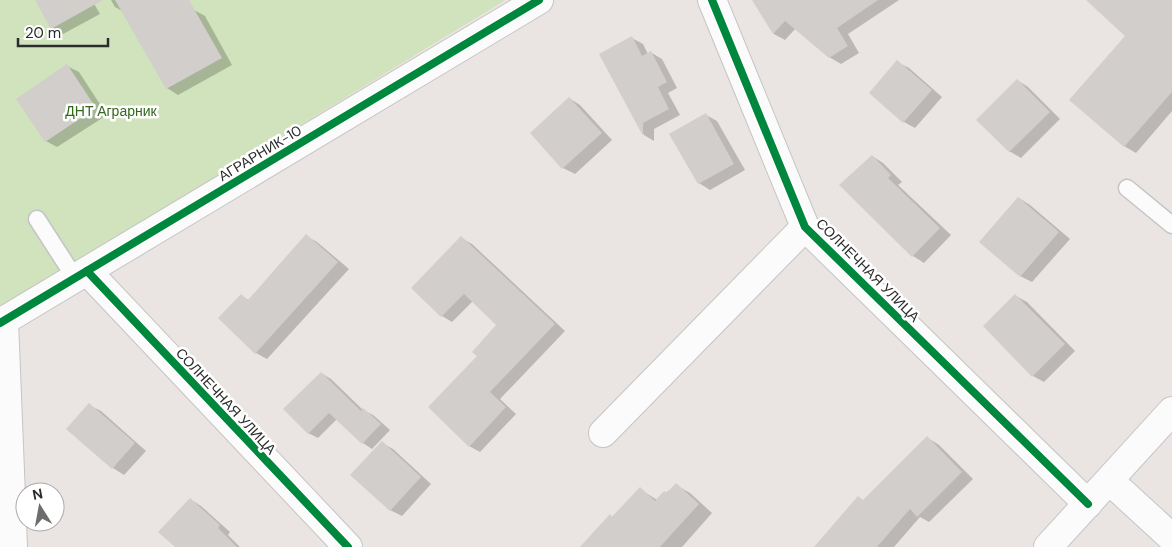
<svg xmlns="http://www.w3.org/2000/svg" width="1172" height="547" font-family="'DM Sans',sans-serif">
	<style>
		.green { fill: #d0e3bc }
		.shadow { fill: #0003 }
		.building { fill: #d1cecb }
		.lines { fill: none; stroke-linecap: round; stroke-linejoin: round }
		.lane-casing { stroke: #c6c4c4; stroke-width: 19 }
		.street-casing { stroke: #c6c4c4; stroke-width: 30 }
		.lane { stroke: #fcfbfb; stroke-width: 16 }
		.street { stroke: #fcfbfb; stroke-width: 28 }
		.cycleway-casing { stroke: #fff; stroke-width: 11 }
		.cycleway { stroke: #00873e; stroke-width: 8 }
		.labels { text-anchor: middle; stroke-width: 5; stroke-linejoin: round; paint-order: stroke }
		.park-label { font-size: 14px; fill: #34681c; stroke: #fff }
		.street-label { font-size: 14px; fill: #2c2c2c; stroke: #fff }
	</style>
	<rect width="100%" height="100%" fill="#eae5e2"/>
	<polygon class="green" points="0,0 504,0 504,1 0,308"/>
	<g class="shadow">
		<polygon points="36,0 92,0 100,14 63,34 52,28"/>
		<polygon points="111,0 167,0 194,10 205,16 232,65 178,95 167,88 124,12 115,7"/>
		<polygon points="755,0 899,0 848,34 859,53 841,64 829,57 796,28 785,40 774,34"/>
		<polygon points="1109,0 1169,0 1172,2 1172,111 1136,153 1124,146 1127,36"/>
		<polygon points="632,38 643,44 648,54 650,52 662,59 677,88 668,93 680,115 654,129 654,141 644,135 601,54"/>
		<polygon points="897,62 909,68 942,97 915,128 904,122"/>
		<polygon points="67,66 79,72 107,115 57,147 46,141"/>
		<polygon points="1017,80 1028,87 1060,119 1021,158 1009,151"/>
		<polygon points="569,98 580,105 612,140 575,174 563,168"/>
		<polygon points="706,115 717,121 745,170 710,190 699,183"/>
		<polygon points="872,156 883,163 902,182 898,185 951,235 924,263 913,256 841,185"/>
		<polygon points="1019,198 1030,205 1070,239 1032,282 1020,276"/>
		<polygon points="306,236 317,242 349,269 267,359 256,353 241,296 249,300"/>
		<polygon points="461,238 472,244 565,331 500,399 516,414 480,452 469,446 479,356 498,325 473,301 452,322 442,316"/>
		<polygon points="1016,296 1027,302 1075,351 1044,382 1033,376"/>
		<polygon points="321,373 331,379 363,410 373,415 390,430 372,449 363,443 337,419 318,438 308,433"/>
		<polygon points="89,405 101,411 146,451 124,475 113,468 68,429"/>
		<polygon points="928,438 939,445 973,479 929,522 920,517 894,547 819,547"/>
		<polygon points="382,443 393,449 431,484 402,516 390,510"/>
		<polygon points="676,485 690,493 712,513 682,547 582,547 640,489 657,500"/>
		<polygon points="190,499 201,506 230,532 228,535 240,547 177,547"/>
	</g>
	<g class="building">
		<polygon points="35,0 103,0 51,29"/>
		<polygon points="115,0 189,0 222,58 166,89"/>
		<polygon points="752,0 878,0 837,28 848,46 829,58 785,21 773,34"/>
		<polygon points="1086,0 1172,0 1172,92 1124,147 1069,100 1125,36"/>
		<polygon points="632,36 642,56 651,51 667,82 658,87 669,109 643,123 643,136 599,54"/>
		<polygon points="897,60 932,90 903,123 869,93"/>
		<polygon points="67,64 96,108 45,142 16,99"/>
		<polygon points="1017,79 1050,112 1009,152 976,120"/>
		<polygon points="569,97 602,133 562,169 530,133"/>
		<polygon points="706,113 734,164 698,184 669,134"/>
		<polygon points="872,155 891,175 888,178 940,228 912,257 839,185"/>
		<polygon points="1018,197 1059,232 1020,277 979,242"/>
		<polygon points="306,234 338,262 255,354 218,318 241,294 248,300"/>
		<polygon points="461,236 555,324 490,392 506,407 469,447 428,407 477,356 472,352 496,325 464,294 441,317 411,288"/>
		<polygon points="1015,294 1065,344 1032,377 983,326"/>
		<polygon points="321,372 361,411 363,408 381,424 362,444 329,413 308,434 283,409"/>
		<polygon points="89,403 135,443 112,469 66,429"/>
		<polygon points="927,436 962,472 917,517 910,509 877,547 814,547 858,496 863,500"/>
		<polygon points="382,441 421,477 390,511 350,475"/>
		<polygon points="676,483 699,504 660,547 580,547 610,514 612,517 640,487 655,501 664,491 667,493"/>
		<polygon points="190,498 220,525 218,528 237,547 175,547 158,532"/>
	</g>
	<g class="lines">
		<g class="lane-casing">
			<g id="lane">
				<polyline points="1127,188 1172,225"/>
				<polyline points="37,219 75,278"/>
			</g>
		</g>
		<g class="street-casing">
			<g id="street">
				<polyline points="712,0 805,227 1088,504"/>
				<polyline points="87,271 348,547"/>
				<polyline points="4,320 13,547"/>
				<polyline points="0,323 539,0"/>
				<polyline points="603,433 805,227"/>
				<polyline points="1110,481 1172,538"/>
				<polyline points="1048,547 1172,411"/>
			</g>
		</g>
		<use href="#lane" class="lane"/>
		<use href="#street" class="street"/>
		<g class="cycleway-casing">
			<g id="cycleway">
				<polyline points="712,0 805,227 1088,504"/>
				<polyline points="87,271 348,547"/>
				<polyline points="0,323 539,0"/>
			</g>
		</g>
		<use href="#cycleway" class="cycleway"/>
	</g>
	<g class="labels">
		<g class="park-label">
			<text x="111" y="116">ДНТ Аграрник</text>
		</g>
		<g class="street-label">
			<text transform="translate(260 153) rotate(-31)" y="5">АГРАРНИК-10</text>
			<text transform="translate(868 270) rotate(45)" y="5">СОЛНЕЧНАЯ УЛИЦА</text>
			<text transform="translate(226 401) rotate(47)" y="5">СОЛНЕЧНАЯ УЛИЦА</text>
		</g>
	</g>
	<g transform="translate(40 507) rotate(349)"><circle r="24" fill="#ffffff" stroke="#ababab"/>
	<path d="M0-4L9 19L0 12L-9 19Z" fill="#6e6d6c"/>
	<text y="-8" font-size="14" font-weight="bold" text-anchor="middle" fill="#2c2c2c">N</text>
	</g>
	<path d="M18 38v8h90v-8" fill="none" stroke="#2c2c2c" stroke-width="2.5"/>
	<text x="25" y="38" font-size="15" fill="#2c2c2c" stroke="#ffffff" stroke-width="4" paint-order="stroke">20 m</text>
</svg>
